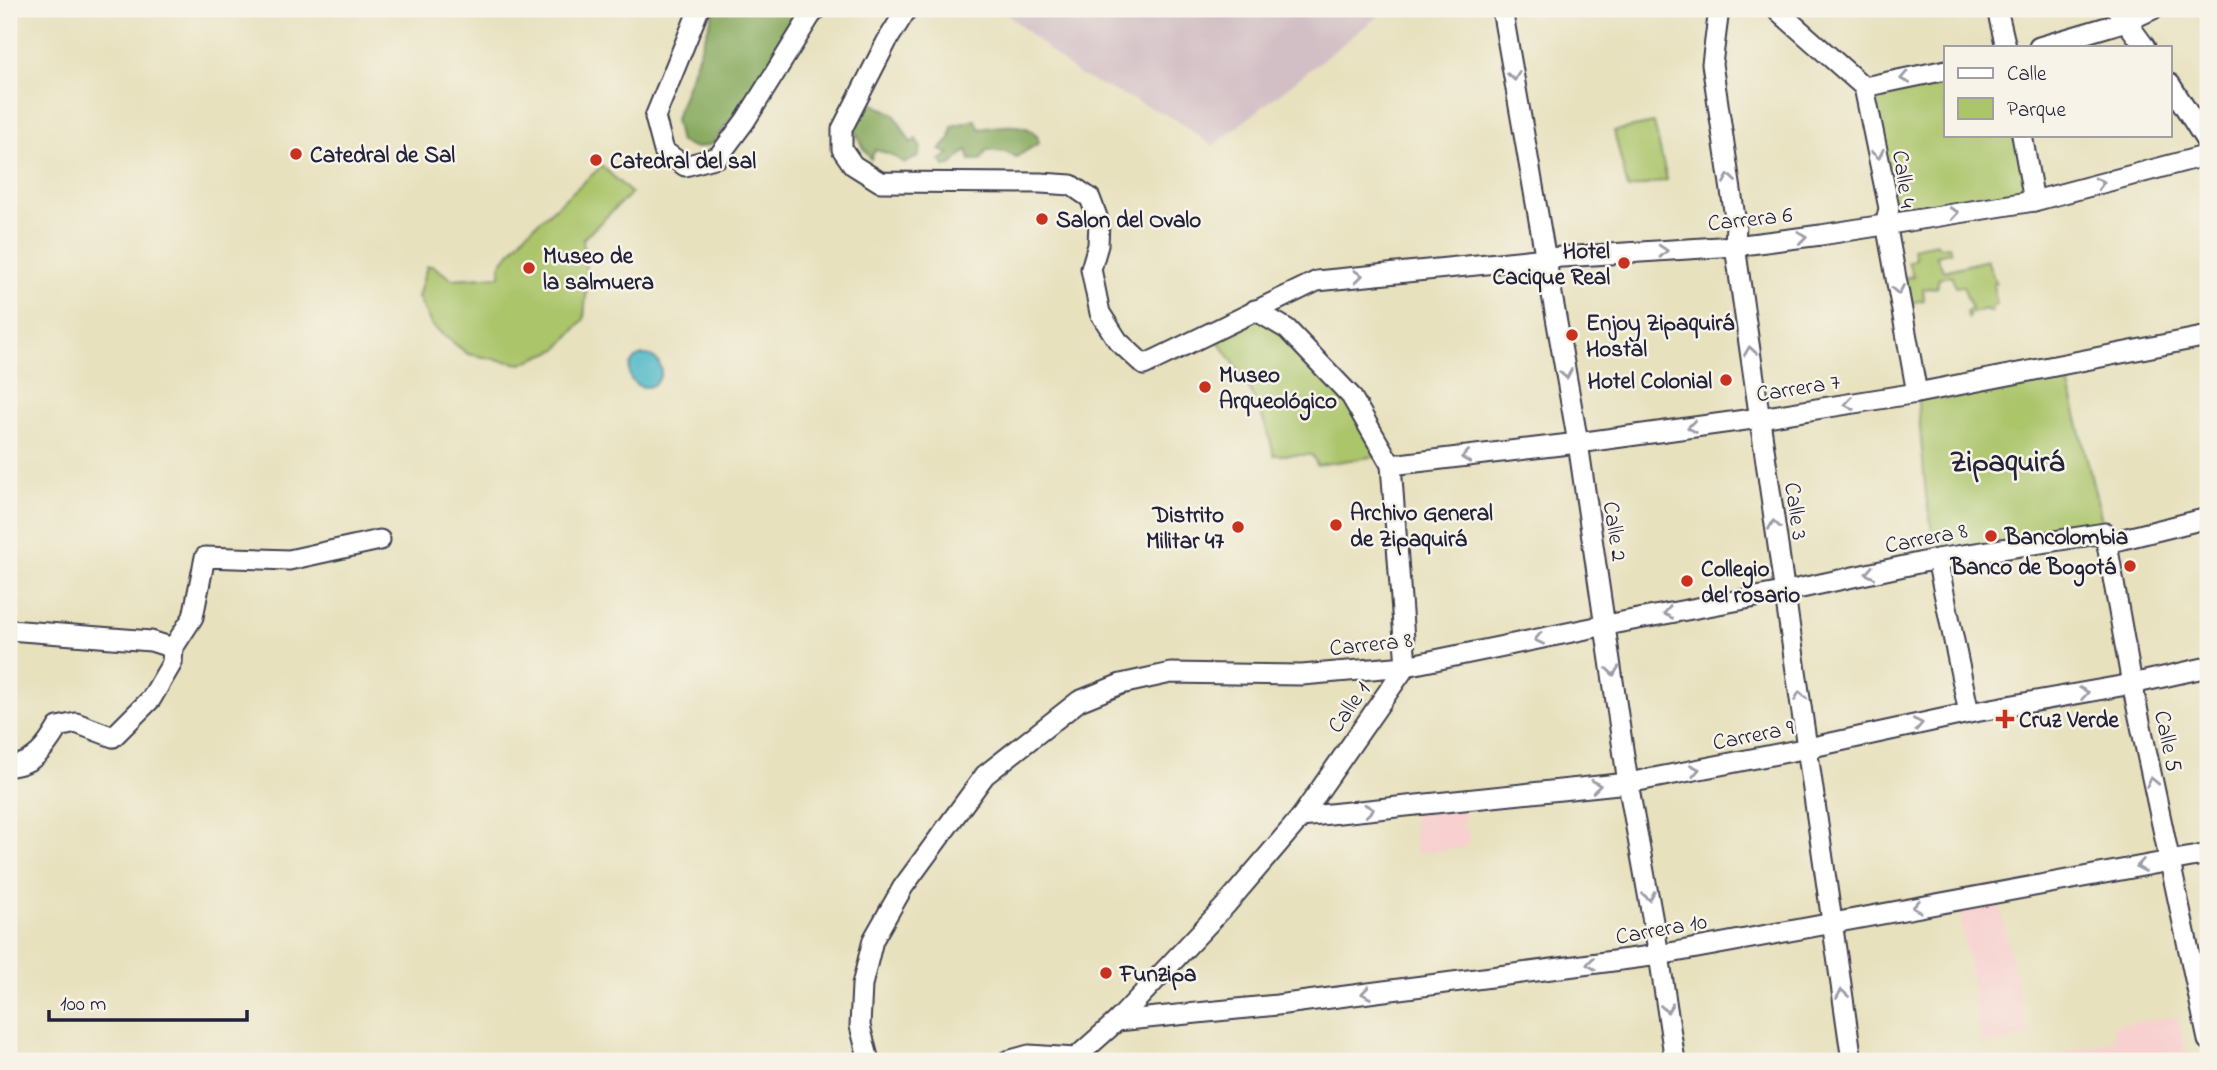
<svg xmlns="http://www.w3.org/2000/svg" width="2217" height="1070" font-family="'Indie Flower',sans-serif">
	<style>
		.built { fill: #f7d0cf }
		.industrial { fill: #d2bec5 }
		.green { fill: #abc56b; stroke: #667453; stroke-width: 2 }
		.forest { fill: #88aa5f; stroke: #55664d; stroke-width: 2 }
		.water { fill: #4bb7c6; stroke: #366c80; stroke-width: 2 }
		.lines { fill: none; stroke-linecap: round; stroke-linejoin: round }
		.minor-casing { stroke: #403f4f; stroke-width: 23 }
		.minor { stroke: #fff; stroke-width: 19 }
		.oneway { stroke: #9c9ca7 }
		.poi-dot { fill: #c8321e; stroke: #f7f3e8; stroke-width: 2.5 }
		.labels { text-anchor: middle; stroke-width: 5; stroke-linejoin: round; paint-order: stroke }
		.poi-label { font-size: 23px; font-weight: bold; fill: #22223b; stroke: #f7f3e8; text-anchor: start }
		.street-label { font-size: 23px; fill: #22223b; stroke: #f7f3e8 }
		.district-label { font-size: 30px; font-weight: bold; fill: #22223b; stroke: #f7f3e8 }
	</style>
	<rect width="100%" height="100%" fill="#f7f3e8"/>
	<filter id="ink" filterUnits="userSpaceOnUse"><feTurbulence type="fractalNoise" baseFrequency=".0143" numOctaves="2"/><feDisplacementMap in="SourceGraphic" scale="14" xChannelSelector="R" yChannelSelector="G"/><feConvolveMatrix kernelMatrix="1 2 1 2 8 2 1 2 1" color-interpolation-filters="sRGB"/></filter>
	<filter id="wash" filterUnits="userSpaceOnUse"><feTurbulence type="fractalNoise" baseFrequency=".00686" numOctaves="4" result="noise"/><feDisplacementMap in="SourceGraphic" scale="28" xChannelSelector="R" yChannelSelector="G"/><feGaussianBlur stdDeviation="1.57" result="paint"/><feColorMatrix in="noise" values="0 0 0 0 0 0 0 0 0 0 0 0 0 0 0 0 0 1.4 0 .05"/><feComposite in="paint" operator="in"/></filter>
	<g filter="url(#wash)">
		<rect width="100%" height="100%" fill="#e7e1be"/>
		<g class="built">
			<polygon points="1465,810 1465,821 1462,821 1463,829 1469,829 1469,843 1464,844 1465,848 1416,853 1413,812"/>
			<polygon points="2000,906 2028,1037 1983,1045 1959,911"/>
			<polygon points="2178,1016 2187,1061 2055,1061 2054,1055 2114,1041 2113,1026"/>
		</g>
		<polygon class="industrial" points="1001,9 1387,9 1213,146 1175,119 1077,74"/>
		<g class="green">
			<polygon points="1946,74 1946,135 2021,135 2032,192 1893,218 1868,88"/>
			<polygon points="1654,123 1667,180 1628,189 1614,131"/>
			<polygon points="602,166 631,193 583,239 587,282 584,319 558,349 521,364 468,354 432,326 418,297 427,266 433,266 452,279 500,276 500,265 525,234"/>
			<polygon points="1936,243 1940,247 1949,246 1951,252 1936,255 1944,271 1987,260 1996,284 1993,284 1997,305 1991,306 1992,312 1989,312 1986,309 1969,314 1968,319 1966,312 1971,308 1963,286 1956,287 1951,276 1939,278 1937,287 1923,289 1924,300 1904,305 1899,279 1913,276 1908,262 1916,259 1913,248"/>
			<path d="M1256,318L1283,329L1348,398L1377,456L1317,465L1312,455H1274C1263,408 1245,377 1216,338Z"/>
			<polygon points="2064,365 2105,533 1937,559 1926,496 1917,393"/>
		</g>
		<g class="forest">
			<polygon points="715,9 796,9 803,15 749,95 712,144 696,148 680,142 675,119"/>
			<polygon points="865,100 894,114 911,143 916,139 921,148 918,157 905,163 887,153 875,150 871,159 863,148 852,124"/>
			<path d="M975,120L980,129C997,126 1036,119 1039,143L1016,157L1005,152L987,150L981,160H970L967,150L951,165L946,167L940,160L950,154L940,150L950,139L952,126Z"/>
		</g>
		<circle class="water" cx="645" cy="371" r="16"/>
	</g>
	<g filter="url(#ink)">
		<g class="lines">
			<g class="minor-casing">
				<g id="minor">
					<polyline points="699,9 655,117 664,151 685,166 718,157 745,121 811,15 817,9"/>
					<polyline points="907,9 887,41 842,129 842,149 853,165 880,182 1041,183 1071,185 1090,198 1099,222 1098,245 1091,269 1100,313 1118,341 1144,365 1317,281 1546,258 1735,246 1821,235 2034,201 2208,155"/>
					<polyline points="1502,9 1578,443 1628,783 1659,955 1675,1061"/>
					<polyline points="1719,9 1712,64 1736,224 1735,246 1852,1061"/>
					<polyline points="1776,9 1864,87 1889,208 1886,223 1917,393"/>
					<polyline points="1997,9 2006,47"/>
					<polyline points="2117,9 2145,47"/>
					<polyline points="2039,47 2127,21 2153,9"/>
					<polyline points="2170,84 2208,144"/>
					<polyline points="1864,87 1946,70"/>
					<polyline points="2022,135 2034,201"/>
					<polyline points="1391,465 1578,443 1760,418 1917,393 2208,336"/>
					<polyline points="2107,543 2208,518"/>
					<polyline points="1937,559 1969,713"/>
					<polyline points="9,630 151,641 173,648"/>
					<path d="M9,766C34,765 47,746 58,727L76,723L113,737L151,699L172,663L173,648L193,617L205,557L289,560L380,540"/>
					<polyline points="1301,817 1628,783 1808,748 1969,713 2132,684 2208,667"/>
					<polyline points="1117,1021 1277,1005 1659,955 2208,854"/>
					<polyline points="869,1061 860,1026 862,985 873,940 903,887 985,775 1079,701 1121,684 1171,673 1302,675 1406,666 1606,625 1783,592 1937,559 2105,533 2132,684 2208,1040"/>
					<polyline points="1007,1061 1029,1055 1075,1058"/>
					<polyline points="1072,1061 1117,1021 1225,906 1301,817 1406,666 1391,465 1351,396 1287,329 1255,310"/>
				</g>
			</g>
			<use href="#minor" class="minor"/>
		</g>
		<defs><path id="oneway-chevron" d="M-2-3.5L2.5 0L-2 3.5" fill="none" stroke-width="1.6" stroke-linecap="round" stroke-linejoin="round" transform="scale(1.75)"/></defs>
		<g class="oneway">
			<use href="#oneway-chevron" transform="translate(1514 76) rotate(80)"/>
			<use href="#oneway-chevron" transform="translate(1905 78) rotate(168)"/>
			<use href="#oneway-chevron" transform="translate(1878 154) rotate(78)"/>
			<use href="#oneway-chevron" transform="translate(1729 179) rotate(-98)"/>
			<use href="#oneway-chevron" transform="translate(2100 183) rotate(-15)"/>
			<use href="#oneway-chevron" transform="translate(1954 213) rotate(-9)"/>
			<use href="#oneway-chevron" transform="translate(1802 237) rotate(-7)"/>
			<use href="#oneway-chevron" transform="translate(1663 251) rotate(-4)"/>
			<use href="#oneway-chevron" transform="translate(1358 276) rotate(-6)"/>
			<use href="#oneway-chevron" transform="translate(1898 290) rotate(80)"/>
			<use href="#oneway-chevron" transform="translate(1750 351) rotate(-98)"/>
			<use href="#oneway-chevron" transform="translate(1566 374) rotate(80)"/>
			<use href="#oneway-chevron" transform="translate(1849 404) rotate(171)"/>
			<use href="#oneway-chevron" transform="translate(1692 427) rotate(172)"/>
			<use href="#oneway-chevron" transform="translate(1466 457) rotate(173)"/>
			<use href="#oneway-chevron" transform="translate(1774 525) rotate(-98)"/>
			<use href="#oneway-chevron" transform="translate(1870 573) rotate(168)"/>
			<use href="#oneway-chevron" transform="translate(1668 613) rotate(169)"/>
			<use href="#oneway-chevron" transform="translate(1539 639) rotate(168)"/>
			<use href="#oneway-chevron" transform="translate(1613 671) rotate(82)"/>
			<use href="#oneway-chevron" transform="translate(2084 693) rotate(-10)"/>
			<use href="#oneway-chevron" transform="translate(1800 696) rotate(-99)"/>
			<use href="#oneway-chevron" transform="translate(1918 724) rotate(-12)"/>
			<use href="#oneway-chevron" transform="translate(1695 770) rotate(-11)"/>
			<use href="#oneway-chevron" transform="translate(2152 782) rotate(-102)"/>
			<use href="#oneway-chevron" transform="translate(1596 786) rotate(-6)"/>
			<use href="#oneway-chevron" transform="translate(1369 810) rotate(-6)"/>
			<use href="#oneway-chevron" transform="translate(2141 866) rotate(170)"/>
			<use href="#oneway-chevron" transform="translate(1649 896) rotate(80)"/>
			<use href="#oneway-chevron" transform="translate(1917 907) rotate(170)"/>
			<use href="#oneway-chevron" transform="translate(1591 964) rotate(172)"/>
			<use href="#oneway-chevron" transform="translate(1366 993) rotate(172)"/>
			<use href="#oneway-chevron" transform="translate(1842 994) rotate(-99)"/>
			<use href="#oneway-chevron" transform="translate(1667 1008) rotate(82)"/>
		</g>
	</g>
	<g class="poi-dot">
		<circle cx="296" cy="154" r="7"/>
		<circle cx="596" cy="160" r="7"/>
		<circle cx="1042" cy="219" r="7"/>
		<circle cx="1624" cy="263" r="7"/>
		<circle cx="529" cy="268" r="7"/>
		<circle cx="1572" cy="335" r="7"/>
		<circle cx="1726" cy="380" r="7"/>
		<circle cx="1205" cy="387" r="7"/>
		<circle cx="1336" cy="525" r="7"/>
		<circle cx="1238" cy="527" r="7"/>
		<circle cx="1991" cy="536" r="7"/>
		<circle cx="2130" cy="566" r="7"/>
		<circle cx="1687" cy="581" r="7"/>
		<path d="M2001.5 708.5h7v7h7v7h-7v7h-7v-7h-7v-7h7z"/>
		<circle cx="1106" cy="973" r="7"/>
	</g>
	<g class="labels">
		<g class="poi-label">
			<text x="310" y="162">Catedral de Sal</text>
			<text x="610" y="168">Catedral del sal</text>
			<text x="1056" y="227">Salon del Ovalo</text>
			<text x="1610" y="258" text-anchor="end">Hotel<tspan x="1610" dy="26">Cacique Real</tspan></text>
			<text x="543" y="263">Museo de<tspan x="543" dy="26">la salmuera</tspan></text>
			<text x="1586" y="330">Enjoy Zipaquirá<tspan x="1586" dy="26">Hostal</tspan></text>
			<text x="1219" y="382">Museo<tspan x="1219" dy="26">Arqueológico</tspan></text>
			<text x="1712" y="388" text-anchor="end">Hotel Colonial</text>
			<text x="1350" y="520">Archivo General<tspan x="1350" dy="26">de Zipaquirá</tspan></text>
			<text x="1224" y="522" text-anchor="end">Distrito<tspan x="1224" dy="26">Militar 47</tspan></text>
			<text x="2005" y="544">Bancolombia</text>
			<text x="2116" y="574" text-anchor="end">Banco de Bogotá</text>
			<text x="1701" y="576">Collegio<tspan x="1701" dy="26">del rosario</tspan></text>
			<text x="2019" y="727">Cruz Verde</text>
			<text x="1120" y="981">Funzipa</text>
		</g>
		<g class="street-label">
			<text transform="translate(1905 179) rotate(82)" y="8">Calle 4</text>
			<text transform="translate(1750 218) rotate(-6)" y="8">Carrera 6</text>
			<text transform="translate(1798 387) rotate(-9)" y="8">Carrera 7</text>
			<text transform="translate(1797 511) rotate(82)" y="8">Calle 3</text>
			<text transform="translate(1616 531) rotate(81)" y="8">Calle 2</text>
			<text transform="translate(1926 537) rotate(-11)" y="8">Carrera 8</text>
			<text transform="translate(1371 643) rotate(-6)" y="8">Carrera 8</text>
			<text transform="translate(1348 707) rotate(-55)" y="8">Calle 1</text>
			<text transform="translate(1753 734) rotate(-11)" y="8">Carrera 9</text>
			<text transform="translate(2169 741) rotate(78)" y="8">Calle 5</text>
			<text transform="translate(1661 928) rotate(-10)" y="8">Carrera 10</text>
		</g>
		<g class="district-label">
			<text x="2007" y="471">Zipaquirá</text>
		</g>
	</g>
	<rect width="2217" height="1070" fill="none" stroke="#f7f3e8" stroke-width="35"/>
	<rect x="1944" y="46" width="228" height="91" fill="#f7f3e8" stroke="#a29fa3" stroke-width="2"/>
	<rect x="1958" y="68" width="35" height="10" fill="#ffffff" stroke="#a29fa3" stroke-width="2"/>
	<text x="2007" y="80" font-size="21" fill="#22223b">Calle</text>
	<rect x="1958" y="98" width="35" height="21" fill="#abc56b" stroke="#a29fa3" stroke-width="2"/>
	<text x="2007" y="116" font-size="21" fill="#22223b">Parque</text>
	<path d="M49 1010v10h198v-10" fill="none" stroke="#22223b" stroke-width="3.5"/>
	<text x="60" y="1010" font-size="21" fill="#22223b" stroke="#f7f3e8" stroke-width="5" paint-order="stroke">100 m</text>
</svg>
